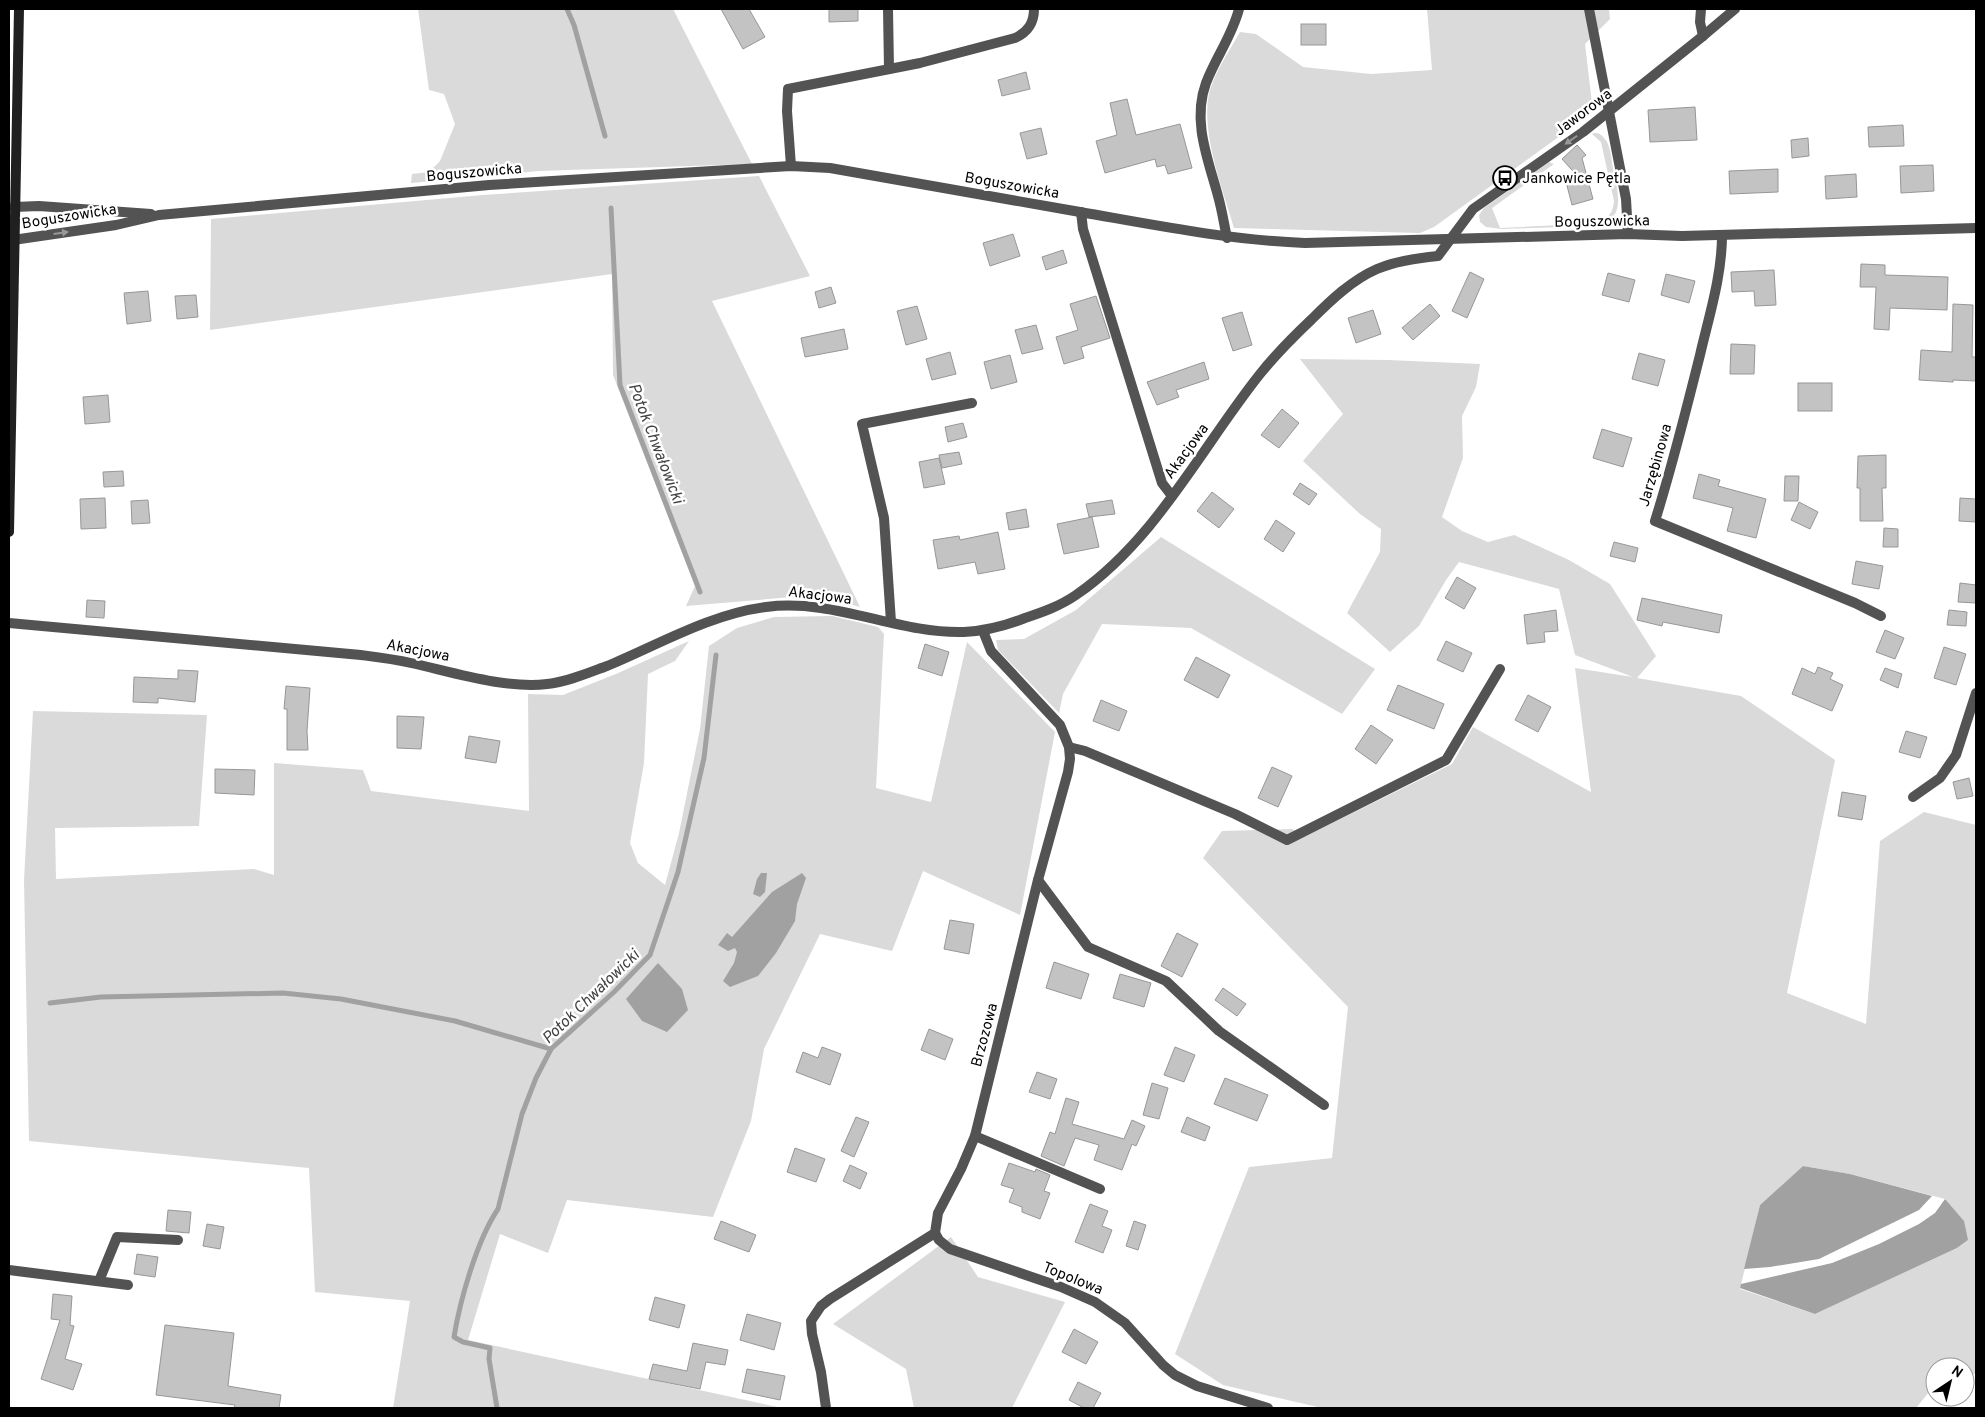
<svg xmlns="http://www.w3.org/2000/svg" width="1985" height="1417" font-family="Overpass,sans-serif">
	<style>
		.green { fill: #dadada; fill-rule: evenodd }
		.water { fill: #a1a1a1 }
		.lines { fill: none; stroke-linecap: round; stroke-linejoin: round }
		.stream { stroke: #a1a1a1; stroke-width: 5 }
		.building { fill: #c3c3c3; stroke: #979797 }
		.service { stroke: #535353; stroke-width: 10 }
		.minor { stroke: #535353; stroke-width: 10 }
		.secondary { stroke: #202020; stroke-width: 10 }
		.oneway { fill: #989898 }
		.labels { text-anchor: middle; stroke-width: 5; stroke-linejoin: round; paint-order: stroke }
		.street-label { font-size: 15px; fill: #000; stroke: #fff }
		.poi-label { font-size: 15px; fill: #000; stroke: #fff; text-anchor: start }
		.water-label { font-size: 16px; font-style: italic; fill: #424242; stroke: #fff }
	</style>
	<rect width="100%" height="100%" fill="#fff"/>
	<g class="green">
		<polygon points="418,9 673,9 752,164 539,171 411,183 412,174 429,172 440,161 455,124 444,94 429,90"/>
		<path d="M1427,9H1609L1610,19L1585,44L1593,112L1434,227L1420,233L1234,228C1223,190 1199,129 1210,90C1216,70 1230,50 1240,32L1256,34L1303,67L1371,74L1432,70Z"/>
		<path d="M1594,133C1599,133 1601,134 1604,138C1611,145 1611,158 1613,168C1617,191 1628,219 1596,226L1501,229L1486,227L1480,222L1479,215L1484,208L1549,162L1554,164L1492,208L1500,228L1600,223C1609,216 1613,213 1614,201L1601,142L1592,134Z"/>
		<polygon points="759,176 810,276 712,301 860,607 817,595 686,606 695,586 613,375 612,274 210,330 211,219 483,195"/>
		<path d="M1300,359L1388,360L1480,364L1476,387L1462,416L1463,458L1442,517L1462,531L1488,542L1514,535L1569,560L1610,584L1656,656L1637,678L1741,696L1835,760L1787,993L1866,1024L1880,841L1924,812L1976,825V1373L1965,1378V1367H1935V1390L1929,1392L1916,1408H1322L1223,1385L1175,1354L1249,1167L1332,1158L1348,1007L1203,858L1222,831L1292,829L1306,836L1452,764L1473,727L1591,792L1575,668L1633,677L1575,655L1559,589L1459,562L1446,580L1419,626L1390,652L1347,613L1380,552L1381,529L1360,514L1303,461L1343,414ZM1803,1166L1850,1174L1945,1199L1968,1240L1957,1248L1815,1314L1740,1289L1760,1205Z"/>
		<polygon points="1161,537 1375,669 1342,714 1191,628 1102,624 1063,694 1059,713 998,650 996,640 1024,639 1076,610"/>
		<polygon points="832,616 878,627 884,634 876,788 931,802 967,642 1055,732 1020,915 923,871 892,951 820,934 764,1049 751,1121 713,1217 567,1200 548,1253 500,1234 468,1340 782,1408 393,1408 410,1301 315,1292 309,1168 29,1141 24,880 33,711 207,715 199,826 55,828 56,879 254,869 274,875 274,763 363,770 371,791 529,811 528,694 563,695 616,674 689,641 675,661 648,674 644,763 630,843 638,863 665,885 679,833 700,729 709,646 737,628 774,617"/>
		<polygon points="951,1237 978,1277 1065,1302 1012,1408 914,1408 906,1369 833,1324"/>
	</g>
	<g class="water">
		<polygon points="761,873 767,873 765,892 760,897 753,894 757,879"/>
		<polygon points="802,873 806,878 797,904 795,921 776,953 758,976 730,987 723,981 734,963 737,952 735,948 728,951 718,945 727,933 732,937 772,892"/>
		<polygon points="658,963 682,989 688,1010 667,1032 642,1021 626,999"/>
		<polygon points="1803,1166 1850,1174 1932,1196 1919,1210 1819,1259 1770,1267 1744,1269 1760,1205"/>
		<polygon points="1945,1199 1964,1221 1968,1240 1957,1248 1815,1314 1740,1288 1741,1284 1832,1263 1879,1244 1919,1224 1935,1213"/>
	</g>
	<g class="lines">
		<g class="stream">
			<polyline points="567,9 574,25 605,136"/>
			<polyline points="611,208 620,385 700,592"/>
			<polyline points="50,1003 101,997 283,993 341,999 455,1021 551,1049"/>
			<path d="M497,1408L489,1359L490,1348L463,1342L454,1337C460,1300 477,1240 498,1209L522,1114L536,1078L551,1049L614,992L650,955L678,872L704,758L716,655"/>
		</g>
	</g>
	<g class="building">
		<polygon points="721,9 749,9 765,37 743,49"/>
		<polygon points="829,9 858,9 858,21 829,22"/>
		<rect x="1301" y="24" width="25" height="21"/>
		<polygon points="1026,72 1030,89 1002,96 998,80"/>
		<polygon points="1127,99 1136,135 1180,124 1192,168 1168,174 1165,165 1157,167 1155,159 1105,173 1096,141 1117,135 1110,103"/>
		<polygon points="1695,107 1697,140 1650,142 1648,110"/>
		<polygon points="1903,125 1904,146 1869,147 1868,127"/>
		<polygon points="1041,128 1047,154 1027,159 1020,133"/>
		<polygon points="1808,138 1809,156 1792,158 1791,140"/>
		<polygon points="1577,145 1586,155 1582,158 1593,199 1572,205 1566,182 1580,179 1562,159"/>
		<polygon points="1933,165 1934,191 1901,193 1900,166"/>
		<polygon points="1778,169 1778,192 1730,194 1729,171"/>
		<polygon points="1856,174 1857,197 1826,199 1825,176"/>
		<polygon points="1013,234 1020,256 990,266 983,243"/>
		<polygon points="1063,250 1067,263 1046,270 1042,257"/>
		<polygon points="1861,264 1885,265 1885,275 1948,277 1947,310 1890,308 1889,330 1874,329 1876,287 1860,287"/>
		<polygon points="1774,270 1776,305 1755,306 1754,291 1732,292 1731,272"/>
		<polygon points="1470,272 1484,279 1467,318 1452,311"/>
		<polygon points="1608,273 1635,280 1629,302 1602,295"/>
		<polygon points="1666,274 1695,281 1689,303 1661,295"/>
		<polygon points="831,287 836,303 819,308 815,292"/>
		<polygon points="148,291 151,321 127,324 124,293"/>
		<polygon points="196,295 198,317 177,319 175,296"/>
		<polygon points="1096,296 1110,338 1081,347 1084,358 1064,364 1056,337 1078,330 1070,304"/>
		<polygon points="1430,304 1440,316 1413,340 1402,328"/>
		<polygon points="1953,304 1973,305 1972,357 1976,357 1976,381 1953,380 1953,382 1919,380 1921,350 1952,352"/>
		<polygon points="917,306 927,339 906,345 897,311"/>
		<polygon points="1373,310 1381,334 1356,343 1348,318"/>
		<polygon points="1242,312 1252,345 1233,351 1222,318"/>
		<polygon points="1036,325 1043,349 1022,354 1015,330"/>
		<polygon points="844,329 848,349 805,357 801,338"/>
		<polygon points="1731,344 1755,345 1754,374 1730,374"/>
		<polygon points="950,352 956,374 932,380 926,359"/>
		<polygon points="1639,353 1665,360 1658,386 1632,379"/>
		<polygon points="1010,355 1017,382 991,389 984,362"/>
		<polygon points="1204,362 1209,379 1176,390 1179,397 1157,405 1147,382"/>
		<rect x="1798" y="383" width="34" height="28"/>
		<polygon points="108,395 110,422 85,424 83,397"/>
		<polygon points="1282,409 1299,423 1279,448 1261,435"/>
		<polygon points="963,423 967,437 948,442 945,427"/>
		<polygon points="1602,429 1632,438 1623,467 1593,458"/>
		<polygon points="959,452 962,464 942,468 939,455"/>
		<polygon points="1886,455 1886,488 1882,488 1883,521 1860,521 1860,488 1857,488 1858,456"/>
		<polygon points="939,458 945,484 924,488 919,462"/>
		<polygon points="123,471 124,486 104,487 103,472"/>
		<polygon points="1699,474 1720,480 1718,486 1766,499 1756,538 1727,531 1733,508 1693,498"/>
		<polygon points="1785,476 1799,476 1798,501 1784,501"/>
		<polygon points="1300,483 1317,494 1309,505 1293,494"/>
		<polygon points="1212,492 1234,509 1219,528 1197,511"/>
		<polygon points="105,498 106,528 81,529 80,499"/>
		<polygon points="1960,498 1976,499 1976,522 1959,521"/>
		<polygon points="148,500 150,523 132,524 131,501"/>
		<polygon points="1112,500 1115,514 1089,517 1086,504"/>
		<polygon points="1799,502 1818,512 1810,529 1791,520"/>
		<polygon points="1026,509 1029,527 1009,530 1006,513"/>
		<polygon points="1092,517 1099,547 1064,554 1057,524"/>
		<polygon points="1276,520 1295,533 1283,552 1264,539"/>
		<polygon points="1884,528 1898,529 1898,547 1883,547"/>
		<polygon points="998,532 1005,569 978,574 975,562 938,569 933,540 959,536 960,540"/>
		<polygon points="1614,542 1638,548 1635,562 1610,556"/>
		<polygon points="1856,561 1883,566 1879,589 1852,584"/>
		<polygon points="1457,577 1476,588 1464,609 1445,598"/>
		<polygon points="1960,583 1976,585 1976,603 1958,602"/>
		<polygon points="1642,598 1722,615 1719,633 1663,622 1662,626 1637,620"/>
		<polygon points="87,600 105,601 104,618 86,617"/>
		<polygon points="1556,610 1558,631 1544,632 1545,642 1527,644 1524,615"/>
		<polygon points="1949,610 1967,612 1966,626 1947,625"/>
		<polygon points="1885,630 1904,638 1895,659 1876,652"/>
		<polygon points="1446,641 1472,653 1463,672 1437,660"/>
		<polygon points="925,644 949,652 942,676 918,668"/>
		<polygon points="1944,647 1966,654 1956,685 1934,678"/>
		<polygon points="1196,657 1230,675 1218,698 1184,680"/>
		<polygon points="1818,667 1833,673 1830,679 1843,685 1832,711 1792,694 1802,668 1815,674"/>
		<polygon points="1885,668 1902,674 1898,688 1880,680"/>
		<polygon points="178,670 198,671 195,702 158,698 158,703 133,702 134,677 178,679"/>
		<polygon points="1398,685 1444,704 1434,729 1387,710"/>
		<polygon points="286,686 310,688 307,731 308,750 287,750 287,709 284,709"/>
		<polygon points="1528,695 1551,707 1538,732 1515,720"/>
		<polygon points="1101,700 1127,711 1119,731 1093,721"/>
		<polygon points="397,716 424,717 421,749 397,748"/>
		<polygon points="1371,725 1393,740 1376,764 1355,749"/>
		<polygon points="1906,731 1927,737 1920,758 1899,752"/>
		<polygon points="469,736 500,741 496,763 465,758"/>
		<polygon points="1272,767 1292,776 1278,807 1258,798"/>
		<polygon points="215,769 255,770 254,795 215,793"/>
		<polygon points="1969,778 1973,796 1957,799 1953,782"/>
		<polygon points="1842,792 1866,796 1862,820 1838,816"/>
		<polygon points="950,920 974,924 969,954 944,949"/>
		<polygon points="1177,933 1198,944 1182,977 1161,966"/>
		<polygon points="1054,962 1089,974 1081,999 1046,988"/>
		<polygon points="1120,974 1151,983 1144,1007 1113,998"/>
		<polygon points="1223,988 1246,1004 1237,1016 1215,1000"/>
		<polygon points="929,1029 953,1039 945,1060 921,1050"/>
		<polygon points="822,1047 841,1054 830,1085 796,1072 803,1052 818,1058"/>
		<polygon points="1175,1047 1195,1055 1184,1082 1164,1075"/>
		<polygon points="1037,1072 1057,1079 1050,1099 1029,1092"/>
		<polygon points="1225,1078 1268,1095 1257,1121 1214,1104"/>
		<polygon points="1152,1083 1168,1088 1159,1119 1143,1115"/>
		<polygon points="1066,1098 1079,1102 1072,1124 1124,1139 1132,1120 1145,1126 1136,1146 1132,1144 1122,1170 1094,1160 1099,1145 1075,1138 1064,1166 1041,1156 1050,1132 1055,1134"/>
		<polygon points="856,1117 869,1122 854,1157 841,1151"/>
		<polygon points="1187,1117 1210,1127 1205,1141 1181,1132"/>
		<polygon points="795,1148 825,1159 816,1182 787,1172"/>
		<polygon points="1009,1163 1035,1172 1036,1169 1050,1175 1044,1191 1050,1193 1040,1219 1022,1212 1022,1207 1009,1202 1014,1189 1001,1185"/>
		<polygon points="850,1165 867,1173 860,1189 843,1181"/>
		<polygon points="1090,1204 1108,1211 1102,1226 1112,1230 1103,1253 1075,1242"/>
		<polygon points="168,1210 191,1212 189,1233 166,1231"/>
		<polygon points="721,1221 756,1235 749,1252 714,1239"/>
		<polygon points="1134,1221 1146,1225 1138,1250 1126,1246"/>
		<polygon points="207,1224 224,1227 220,1249 203,1246"/>
		<polygon points="137,1254 158,1257 155,1277 134,1274"/>
		<polygon points="53,1294 72,1296 70,1325 74,1326 65,1359 82,1364 73,1390 41,1379 60,1320 51,1319"/>
		<polygon points="655,1297 685,1305 679,1328 649,1320"/>
		<polygon points="747,1314 781,1323 774,1350 740,1340"/>
		<polygon points="165,1325 234,1333 228,1386 281,1395 279,1408 234,1408 235,1405 156,1395"/>
		<polygon points="1074,1329 1098,1342 1086,1364 1062,1352"/>
		<polygon points="693,1343 728,1350 725,1365 706,1362 700,1389 649,1379 653,1364 687,1371"/>
		<polygon points="747,1369 785,1376 780,1400 742,1392"/>
		<polygon points="1078,1382 1101,1393 1093,1408 1084,1408 1069,1400"/>
	</g>
	<g class="lines">
		<g class="service">
			<polyline points="1081,212 1083,229 1162,483 1172,496"/>
			<polyline points="891,622 884,518 862,424 972,403"/>
			<polyline points="1069,747 1085,751 1235,814 1287,840 1446,760 1500,669"/>
			<polyline points="1038,880 1088,947 1166,981 1219,1031 1324,1105"/>
			<polyline points="975,1136 1100,1189"/>
			<polyline points="9,1270 128,1285"/>
			<polyline points="99,1281 117,1237 178,1240"/>
		</g>
		<g class="minor">
			<polyline points="888,9 889,69"/>
			<polyline points="1589,9 1626,199 1628,234"/>
			<polyline points="1701,9 1700,22 1703,36"/>
			<path d="M791,166L787,111L788,89L920,63L1015,38C1028,32 1034,23 1034,9"/>
			<polyline points="14,207 39,206 151,214"/>
			<path d="M1722,235C1722,276 1709,316 1700,355C1686,411 1672,467 1655,521L1855,603L1881,616"/>
			<path d="M1227,238C1224,224 1222,210 1218,196C1208,159 1192,121 1206,83C1216,57 1232,36 1239,9"/>
			<path d="M13,240L116,225L159,215L489,185L791,166L830,168C913,183 997,197 1080,212C1155,225 1228,240 1305,243L1628,234L1682,236L1976,228"/>
			<path d="M9,623L361,655C377,657 394,659 411,663C452,672 505,689 547,684C567,682 588,673 607,666C658,645 710,614 766,607C835,598 897,634 964,632C986,631 1005,626 1025,618C1043,612 1060,606 1076,595C1156,540 1201,448 1260,374C1276,354 1294,336 1312,319C1331,300 1352,280 1377,269C1396,261 1417,258 1438,256L1473,209L1583,132L1703,36L1735,9"/>
			<polyline points="1913,797 1940,778 1956,755 1976,693"/>
			<polyline points="935,1233 939,1240 950,1249 1061,1287 1095,1302 1125,1323 1163,1365 1175,1375 1197,1386 1268,1408"/>
			<polyline points="826,1408 821,1372 812,1334 811,1321 821,1306 830,1299 935,1233 938,1213 961,1169 975,1136 1038,880 1068,772 1070,759 1069,747 1060,725 991,651 983,631"/>
		</g>
		<polyline class="secondary" points="9,532 19,9"/>
	</g>
	<defs><path id="oneway-solid" d="M-6-.8H1V-3.2L6.5 0L1 3.2V.8H-6Z" transform="scale(1.25)"/></defs>
	<g class="oneway">
		<use href="#oneway-solid" transform="translate(1571 140) rotate(145)"/>
		<use href="#oneway-solid" transform="translate(61 233) rotate(-8)"/>
	</g>
	<defs>
		<g id="bus-ring" transform="scale(1.25)"><circle r="9.5" fill="#fff" stroke="#000" stroke-width="1.5"/><path d="M-5-6H5V4H4V6H2V4H-2V6H-4V4H-5ZM-3.5-4V0h7V-4ZM-3.5 1.2v1.5H-2V1.2ZM2 1.2v1.5H3.5V1.2Z" fill="#000"/></g>
	</defs>
	<g fill-rule="evenodd">
		<use href="#bus-ring" x="1505" y="178"/>
	</g>
	<g class="labels">
		<g class="street-label">
			<text transform="translate(1583 112) rotate(-37)" y="5">Jaworowa</text>
			<text transform="translate(474 172) rotate(-5)" y="5">Boguszowicka</text>
			<text transform="translate(1012 185) rotate(10)" y="5">Boguszowicka</text>
			<text transform="translate(69 216) rotate(-9)" y="5">Boguszowicka</text>
			<text transform="translate(1602 221) rotate(-1)" y="5">Boguszowicka</text>
			<text transform="translate(1186 451) rotate(-54)" y="5">Akacjowa</text>
			<text transform="translate(1655 465) rotate(-74)" y="5">Jarzębinowa</text>
			<text transform="translate(820 595) rotate(7)" y="5">Akacjowa</text>
			<text transform="translate(418 650) rotate(11)" y="5">Akacjowa</text>
			<text transform="translate(984 1035) rotate(-75)" y="5">Brzozowa</text>
			<text transform="translate(1073 1278) rotate(22)" y="5">Topolowa</text>
		</g>
		<g class="poi-label">
			<text x="1522" y="183">Jankowice Pętla</text>
		</g>
		<g class="water-label">
			<text transform="translate(657 443) rotate(69)" y="6">Potok Chwałowicki</text>
			<text transform="translate(590 996) rotate(-44)" y="6">Potok Chwałowicki</text>
		</g>
	</g>
	<rect width="1985" height="1417" fill="none" stroke="#000000" stroke-width="20"/>
	<g transform="translate(1950 1382) rotate(35)"><circle r="24" fill="#ffffff" stroke="#999999"/>
	<path d="M0-4L9 19L0 12L-9 19Z" fill="#000000"/>
	<text y="-8" font-size="14" font-weight="bold" text-anchor="middle" fill="#000000">N</text>
	</g>
</svg>
